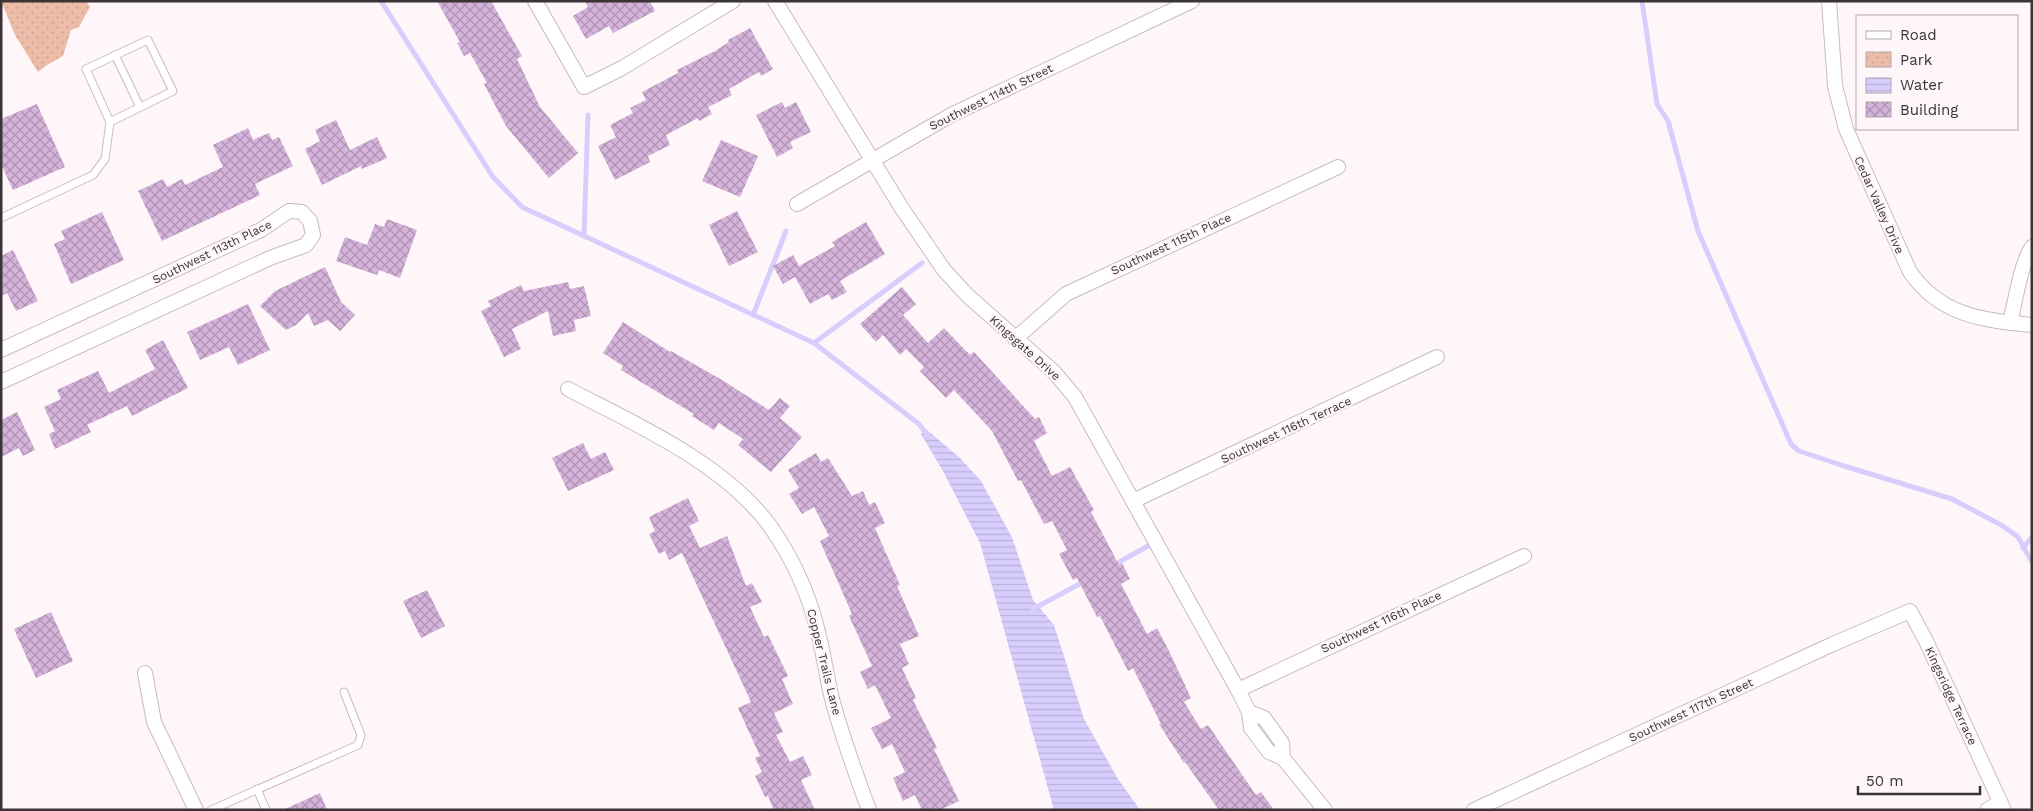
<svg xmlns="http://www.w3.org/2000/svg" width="2033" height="811" font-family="'Work Sans',sans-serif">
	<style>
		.park { fill: url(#park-dots) }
		.water { fill: url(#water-rules) }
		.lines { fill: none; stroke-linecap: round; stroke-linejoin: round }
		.stream { stroke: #d8cefd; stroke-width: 5 }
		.building { fill: url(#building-cross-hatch) }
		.service-casing { stroke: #c9bbc1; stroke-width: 9 }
		.minor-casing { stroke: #c9bbc1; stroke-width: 16 }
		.service { stroke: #fff; stroke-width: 7 }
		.minor { stroke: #fff; stroke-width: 14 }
		.labels { text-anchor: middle; stroke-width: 4.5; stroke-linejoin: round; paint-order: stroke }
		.street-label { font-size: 12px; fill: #3a3436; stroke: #fff6fa }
	</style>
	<defs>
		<pattern id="park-dots" width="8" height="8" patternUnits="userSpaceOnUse" patternTransform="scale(1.25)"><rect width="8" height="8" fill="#ecbca8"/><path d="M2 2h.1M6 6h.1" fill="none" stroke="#cba291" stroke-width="1.8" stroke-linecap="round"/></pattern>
		<pattern id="water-rules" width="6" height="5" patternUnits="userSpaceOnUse" patternTransform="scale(1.25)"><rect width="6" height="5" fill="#d8cefd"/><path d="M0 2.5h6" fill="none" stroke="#bab2d9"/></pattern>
		<pattern id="building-cross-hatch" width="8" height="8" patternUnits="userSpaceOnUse" patternTransform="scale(1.25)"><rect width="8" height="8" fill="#d5b3da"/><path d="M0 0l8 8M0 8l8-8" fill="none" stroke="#ae92b2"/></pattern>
	</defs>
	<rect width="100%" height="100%" fill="#fff6fa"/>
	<polygon class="park" points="1,1 86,1 90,7 79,27 71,30 63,56 47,65 38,72 15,35"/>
	<polygon class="water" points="926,429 960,458 981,481 1012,537 1033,600 1054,625 1084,719 1118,779 1140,810 1054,810 980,543 944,473 921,434"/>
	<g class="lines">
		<g class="stream">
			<polyline points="381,1 493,177 522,207 814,343 919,424 928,436"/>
			<polyline points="1642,1 1657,104 1668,121 1698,231 1791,444 1799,451 1841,465 1952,499 2003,526 2018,537 2032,562"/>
			<polyline points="584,236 588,115"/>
			<polyline points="753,315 786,231"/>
			<polyline points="814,343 922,263"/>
			<polyline points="2023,548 2032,537"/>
			<polyline points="1112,566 1155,542"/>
			<polyline points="1033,609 1085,581"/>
		</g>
	</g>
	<g class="building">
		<polygon points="437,1 491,1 522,56 517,59 540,107 578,153 549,178 506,126 484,84 487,83 470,53 464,56 457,43 460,42"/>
		<polygon points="585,1 650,1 655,11 613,33 609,26 586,39 573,16 588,7"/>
		<polygon points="750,28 773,69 761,76 759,72 729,89 732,95 708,107 712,114 699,121 698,118 666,135 670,145 648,156 650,162 615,180 598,146 616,137 610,125 633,113 630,108 646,100 642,92 678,73 677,70 715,51 729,42 728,40"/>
		<polygon points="782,102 785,108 796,102 811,132 790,142 793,148 777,157 756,115"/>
		<polygon points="37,104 65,167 13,190 1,164 1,119"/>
		<polygon points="336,120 350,150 377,137 387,158 362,169 361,166 322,185 305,149 320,141 315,130"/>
		<polygon points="248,128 253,140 269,133 272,140 279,137 293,166 255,184 260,195 162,241 138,191 163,179 167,187 182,179 185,185 223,167 213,145"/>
		<polygon points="721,140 758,156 740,197 702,181"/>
		<polygon points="737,211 758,252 729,266 709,225"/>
		<polygon points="102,212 124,260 71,284 54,244 65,239 61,231"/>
		<polygon points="387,219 417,230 400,278 379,270 377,275 336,261 345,237 367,245 375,224 384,227"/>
		<polygon points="866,222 885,254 840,281 847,292 832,300 828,294 810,304 795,277 783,284 773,266 793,255 799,266 835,246 832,242"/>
		<polygon points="13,250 38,301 16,311 7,293 1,296 1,256"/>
		<polygon points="325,267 341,302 355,315 340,331 328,320 314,326 308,313 296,325 286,330 260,306 275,291"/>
		<polygon points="568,282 570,289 584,286 591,316 574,320 576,331 553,336 548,311 512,329 521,349 504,357 481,311 491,306 488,301 521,285 524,291"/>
		<polygon points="902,287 916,304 903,315 928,343 944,328 970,355 974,352 1035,419 1039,417 1047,433 1034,441 1052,476 1070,467 1094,510 1091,512 1119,565 1122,563 1130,579 1121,584 1147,634 1157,628 1169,651 1191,698 1184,702 1201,729 1208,725 1256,795 1261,792 1274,810 1219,810 1185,762 1184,763 1159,724 1161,724 1133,668 1128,671 1100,616 1097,617 1077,578 1073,580 1059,554 1067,550 1052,521 1044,524 1021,480 1018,481 992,431 954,390 946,398 920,371 924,367 906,349 900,355 883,335 876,342 860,324"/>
		<polygon points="248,304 270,350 238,365 229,347 200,360 187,332"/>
		<polygon points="623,322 670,352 671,351 722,380 769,410 780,398 790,406 780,418 802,437 771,472 738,445 743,439 719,423 714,430 692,416 694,414 621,370 623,366 603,353"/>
		<polygon points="163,340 188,388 132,416 127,406 87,425 91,432 55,449 49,434 55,431 44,407 61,399 57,390 98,371 109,393 155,369 145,350"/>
		<polygon points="17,412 35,450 23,456 19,448 1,457 1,420"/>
		<polygon points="583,443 591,459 605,452 614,470 568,491 552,458"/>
		<polygon points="816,453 821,462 828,458 852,496 863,491 869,505 875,502 885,523 875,528 900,585 897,586 919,636 900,644 909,664 902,668 916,698 913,700 937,748 934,749 959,801 940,810 922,810 915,795 903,801 893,778 905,772 892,744 882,749 871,728 891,718 875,685 868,689 860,672 872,666 849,616 852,614 820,541 829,536 814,507 802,514 789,494 799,488 788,470"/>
		<polygon points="688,498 699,521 689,526 700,548 727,536 746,586 752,583 762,602 750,607 764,637 768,635 788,676 782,679 793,704 774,713 783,732 776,735 790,762 803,756 812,775 801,780 815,810 774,810 768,796 765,797 755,776 762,772 755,758 760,756 738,708 751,702 682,553 669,560 665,551 659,554 649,534 655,531 649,517"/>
		<polygon points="427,590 445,626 421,638 403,601"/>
		<polygon points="51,612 73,661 36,678 14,629"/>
		<polygon points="320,793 327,810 283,810"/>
	</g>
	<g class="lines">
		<g class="service-casing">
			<g id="service">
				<polyline points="115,55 140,107"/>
				<polyline points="1,218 93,175 105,159 110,122 86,69 148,40 173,91 110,122"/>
				<polyline points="257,789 266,810"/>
				<polyline points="211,810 358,745 361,735 344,692"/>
			</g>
		</g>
		<g class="minor-casing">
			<g id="minor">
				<polyline points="535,1 584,87 622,68 733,1"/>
				<polyline points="775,1 901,207 944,270 967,295 1054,372 1075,397 1238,690 1249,712 1251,728 1269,752 1283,758 1325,810"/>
				<path d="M1829,1L1835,86L1846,129L1910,272C1941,316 1982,320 2032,325"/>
				<polyline points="797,204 951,115 1192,1"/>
				<path d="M2010,323C2015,303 2021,262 2032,247"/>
				<polyline points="1015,339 1066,294 1338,167"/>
				<polyline points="1,350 261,230 289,211 302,212 310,221 313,235 306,245 270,258 1,382"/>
				<path d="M568,389C635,424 724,463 770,526C791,556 808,592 817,628C823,650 826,673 831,695C841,734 855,772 869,810"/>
				<polyline points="1133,501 1437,357"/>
				<polyline points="145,673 154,722 196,810"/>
				<polyline points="1238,690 1524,556"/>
				<polyline points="1249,712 1264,718 1282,743 1283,758"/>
				<polyline points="1474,810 1833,644 1910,611 1926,641 2004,810"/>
				<polyline points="1987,810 2000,802"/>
			</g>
		</g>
		<use href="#service" class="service"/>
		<use href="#minor" class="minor"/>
	</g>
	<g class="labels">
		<g class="street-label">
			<text transform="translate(991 97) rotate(-26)" y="4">Southwest 114th Street</text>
			<text transform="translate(1879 205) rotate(66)" y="4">Cedar Valley Drive</text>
			<text transform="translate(1171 244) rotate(-25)" y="4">Southwest 115th Place</text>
			<text transform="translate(212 252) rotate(-26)" y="4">Southwest 113th Place</text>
			<text transform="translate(1025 348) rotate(42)" y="4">Kingsgate Drive</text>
			<text transform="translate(1286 430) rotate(-25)" y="4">Southwest 116th Terrace</text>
			<text transform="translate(1381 622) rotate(-25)" y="4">Southwest 116th Place</text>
			<text transform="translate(824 662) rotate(76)" y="4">Copper Trails Lane</text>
			<text transform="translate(1951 696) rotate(65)" y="4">Kingsridge Terrace</text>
			<text transform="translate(1691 710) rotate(-25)" y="4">Southwest 117th Street</text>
		</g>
	</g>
	<rect width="2033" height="811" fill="none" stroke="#3a3436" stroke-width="5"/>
	<rect x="1856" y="15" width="162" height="115" fill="#fff6fa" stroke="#b0a8ac"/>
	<rect x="1866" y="31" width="25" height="8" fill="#ffffff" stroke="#b0a8ac"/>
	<text x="1900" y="40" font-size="15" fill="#3a3436">Road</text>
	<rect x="1866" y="52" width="25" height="15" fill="url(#park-dots)" stroke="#b0a8ac"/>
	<text x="1900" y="65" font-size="15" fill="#3a3436">Park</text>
	<rect x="1866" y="78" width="25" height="15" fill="url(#water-rules)" stroke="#b0a8ac"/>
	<text x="1900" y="90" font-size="15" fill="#3a3436">Water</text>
	<rect x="1866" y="102" width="25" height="15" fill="url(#building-cross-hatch)" stroke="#b0a8ac"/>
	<text x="1900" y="115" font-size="15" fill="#3a3436">Building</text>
	<path d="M1858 786v8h122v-8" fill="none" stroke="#3a3436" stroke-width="2.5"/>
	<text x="1866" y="786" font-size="15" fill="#3a3436" stroke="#fff6fa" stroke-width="4" paint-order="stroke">50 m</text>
</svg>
